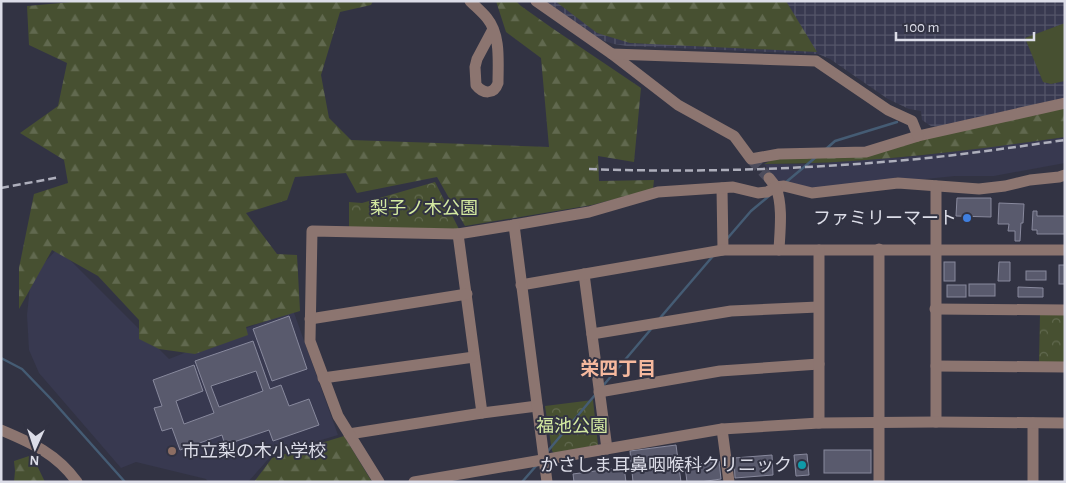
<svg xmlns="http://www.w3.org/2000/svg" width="1066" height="483" font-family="'Alegreya Sans','Noto Sans JP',sans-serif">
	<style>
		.built { fill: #383950 }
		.industrial { fill: url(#industrial-grid) }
		.grass { fill: #475031 }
		.forest { fill: url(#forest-firs) }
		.park { fill: url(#park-crowns) }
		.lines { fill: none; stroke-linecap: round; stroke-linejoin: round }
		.stream { stroke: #455c74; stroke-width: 2.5 }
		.building { fill: #595a6d; stroke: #88899d; fill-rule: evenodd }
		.minor-tunnel { stroke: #4c4c5c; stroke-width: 11; stroke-dasharray: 11 5.5; stroke-linecap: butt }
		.minor { stroke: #8c7570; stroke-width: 11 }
		.rail { stroke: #aeafbc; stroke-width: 2.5; stroke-dasharray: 8 4; stroke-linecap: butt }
		.shop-dot { fill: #3f7fe0; stroke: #323343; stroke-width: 2 }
		.education-dot { fill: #8d6e63; stroke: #323343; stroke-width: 2 }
		.culture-dot { fill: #0f9aa8; stroke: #323343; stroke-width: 2 }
		.labels { text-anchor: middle; stroke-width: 4; stroke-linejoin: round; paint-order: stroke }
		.park-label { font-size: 18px; fill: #d4eaa1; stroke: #323343 }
		.poi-label { font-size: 18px; fill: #dcdde8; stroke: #323343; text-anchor: end }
		.neighbourhood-label { font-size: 19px; font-weight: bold; fill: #f6b99e; stroke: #323343 }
	</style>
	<defs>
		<pattern id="industrial-grid" width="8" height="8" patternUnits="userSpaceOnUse" patternTransform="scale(1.25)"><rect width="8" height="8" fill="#383950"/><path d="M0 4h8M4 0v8" fill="none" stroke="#545569"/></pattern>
		<pattern id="forest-firs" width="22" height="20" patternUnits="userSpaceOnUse" patternTransform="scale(1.25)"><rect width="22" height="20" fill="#475031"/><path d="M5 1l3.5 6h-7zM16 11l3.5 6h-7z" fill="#61694f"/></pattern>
		<pattern id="park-crowns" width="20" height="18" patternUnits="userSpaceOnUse" patternTransform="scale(1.25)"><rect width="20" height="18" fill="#475031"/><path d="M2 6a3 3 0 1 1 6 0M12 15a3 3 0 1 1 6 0" fill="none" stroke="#61694f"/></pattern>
	</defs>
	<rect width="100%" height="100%" fill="#323343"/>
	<g class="built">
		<polygon points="1065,137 1065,163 994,176 955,176 916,180 909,180 896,177 892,180 817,189 779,183 764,164 805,164 919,156"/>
		<polygon points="58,248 169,359 293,310 338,435 272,455 248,482 208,482 206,479 136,462 121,468 39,373 29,350 27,315 31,277"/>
	</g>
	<polygon class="industrial" points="545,1 1065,1 1065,100 941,127 931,126 922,120 921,111 909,109 888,99 830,59 818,54 627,46 614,44 604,41 594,36"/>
	<polygon class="grass" points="1065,23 1065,81 1051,84 1043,82 1025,38"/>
	<g class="forest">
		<polygon points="83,1 373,1 371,5 340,12 321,75 329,118 351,140 549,147 541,58 506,32 496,1 516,1 521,6 552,28 641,88 634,162 598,156 599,181 654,180 653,189 592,205 465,226 437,177 357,193 346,173 295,177 287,200 246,213 277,254 297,255 300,311 246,327 248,335 195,354 159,349 139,339 139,320 98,276 52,250 19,309 19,268 34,194 68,183 64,160 20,133 58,106 67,63 29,45 27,6"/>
		<polygon points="555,1 786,1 817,52 630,43 597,33"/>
		<path d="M1065,106V137C965,151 865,164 764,164L780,156L867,155L918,139Z"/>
		<polygon points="344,436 372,482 254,482 272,458"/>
		<polygon points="32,455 45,482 14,482 15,471 14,461"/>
	</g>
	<g class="park">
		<polygon points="435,182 460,231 349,229 349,202 362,203"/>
		<polygon points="1040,314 1065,314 1065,362 1039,362"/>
		<polygon points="593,400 598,445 554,453 552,451 545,406"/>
	</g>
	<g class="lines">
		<g class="stream">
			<polyline points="826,149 835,141 897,122"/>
			<polyline points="785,183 816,157"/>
			<polyline points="726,240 751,211 769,196"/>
			<polyline points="660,318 713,256"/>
			<polyline points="1,358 22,369 51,399 125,482"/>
			<polyline points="602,387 652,328"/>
			<polyline points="547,452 595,395"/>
			<polyline points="522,482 536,466"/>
		</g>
	</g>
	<g class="building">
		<polygon points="957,198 991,198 991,217 956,216"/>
		<polygon points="999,203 1024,204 1023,223 1021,223 1020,241 1015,241 1015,231 1008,231 1009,224 998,224"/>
		<polygon points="1033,211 1037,211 1037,216 1065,216 1065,234 1037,234 1037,230 1032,230"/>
		<rect x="944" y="262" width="11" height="19"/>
		<polygon points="999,262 1010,262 1010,281 998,281"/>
		<rect x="1059" y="265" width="6" height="19"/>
		<rect x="1026" y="271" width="20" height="9"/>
		<rect x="969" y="284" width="26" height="12"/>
		<rect x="947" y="285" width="19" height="12"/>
		<polygon points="1018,287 1043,288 1043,297 1018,297"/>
		<polygon points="289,316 307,369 272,381 253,329"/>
		<path d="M253,341L270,389L281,385L289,406L309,399L319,425L273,441L269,430L225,445L222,435L180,450L172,428L162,431L154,408L162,406L153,380L194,365L203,391L176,401L184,424L214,413L195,361ZM256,371L263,391L219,407L211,386Z"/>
		<polygon points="676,445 681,482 633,482 630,451"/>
		<rect x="824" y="450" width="47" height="23"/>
		<polygon points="807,454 809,475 796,476 794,455"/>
		<polygon points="772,455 773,475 735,478 734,458"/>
		<polygon points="719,461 721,479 700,482 687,482 685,466"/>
		<polygon points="624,467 626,482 574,482 573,474"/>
	</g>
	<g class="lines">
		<polyline class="minor-tunnel" points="751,159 769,178"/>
		<g class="minor">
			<path d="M470,1C476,7 482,12 487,18C501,35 498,62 498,83C494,95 483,94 476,85L475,67L477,59L493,29"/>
			<polyline points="536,1 612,54 678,105 734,136 751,159 779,154 866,152 918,136 1065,103"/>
			<polyline points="612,54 816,61 888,110 912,121 918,136"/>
			<polyline points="769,178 776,187 784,186 812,193 898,183 979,189 1005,186 1030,180 1059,177 1065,175"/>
			<polyline points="722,188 723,250"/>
			<path d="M514,225L589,212L658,192L733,187L758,193L767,192L776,187C783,207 780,229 779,250"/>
			<polyline points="458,234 482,413"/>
			<polyline points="879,249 879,482"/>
			<polyline points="584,274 607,449"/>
			<polyline points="521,285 723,250 1065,250"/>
			<polyline points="935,309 1065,310"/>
			<polyline points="310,319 467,294"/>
			<polyline points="592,334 731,311 818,307"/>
			<polyline points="936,366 1065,367"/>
			<polyline points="323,378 474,357"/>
			<polyline points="599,392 720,371 819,364"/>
			<polyline points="936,422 936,186"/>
			<polyline points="819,423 819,250"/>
			<polyline points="1033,423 1033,482"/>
			<polyline points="722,429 729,482"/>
			<path d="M1,430C32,443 57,454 77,482"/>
			<polyline points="349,434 482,413 537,406"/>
			<polyline points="379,482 338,416 310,341 312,231 458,234 514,225 547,482"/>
			<polyline points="414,482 722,429 819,423 936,422 1065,423"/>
		</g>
		<g class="rail">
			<path d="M589,169C699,173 809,169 918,159C967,154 1016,147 1065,140"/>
			<polyline points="1,188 60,177"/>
		</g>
	</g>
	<circle class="shop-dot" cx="967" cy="218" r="5"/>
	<circle class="education-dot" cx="172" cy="451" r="5"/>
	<circle class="culture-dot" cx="802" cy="465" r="5"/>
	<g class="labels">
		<g class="park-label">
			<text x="424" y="214">梨子ノ木公園</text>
			<text x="572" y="432">福池公園</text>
		</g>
		<g class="poi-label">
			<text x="957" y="224">ファミリーマート</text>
			<text x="182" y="457" text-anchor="start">市立梨の木小学校</text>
			<text x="792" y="471">かさしま耳鼻咽喉科クリニック</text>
		</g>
		<g class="neighbourhood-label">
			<text x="618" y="375">栄四丁目</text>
		</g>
	</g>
	<rect width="1066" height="483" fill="none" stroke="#dcdde8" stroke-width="5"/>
	<g transform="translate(35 448) rotate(183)" stroke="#323343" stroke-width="4" paint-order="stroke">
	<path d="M0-4L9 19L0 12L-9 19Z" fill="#dcdde8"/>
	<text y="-8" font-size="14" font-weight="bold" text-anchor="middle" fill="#dcdde8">N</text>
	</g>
	<path d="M896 32v8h138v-8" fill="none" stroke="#dcdde8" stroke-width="2.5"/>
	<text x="904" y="32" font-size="15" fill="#dcdde8" stroke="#323343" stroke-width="4" paint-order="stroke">100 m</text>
</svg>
